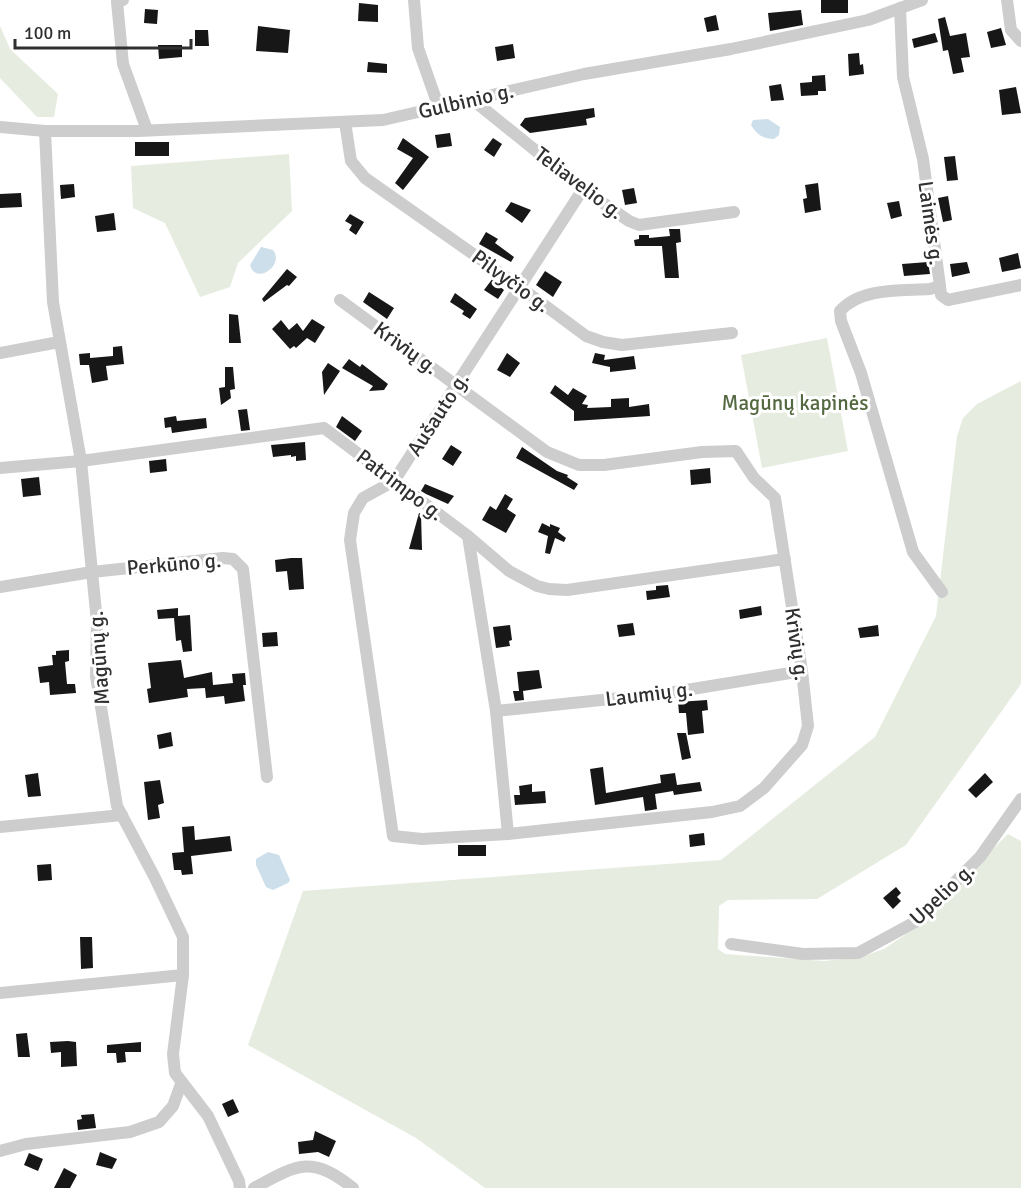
<svg xmlns="http://www.w3.org/2000/svg" width="1021" height="1188" font-family="Signika,sans-serif">
	<style>
		.green { fill: #e6ecdf }
		.water { fill: #cddfea }
		.building { fill: #171717 }
		.lines { fill: none; stroke-linecap: round; stroke-linejoin: round }
		.street { stroke: #cdcdcd; stroke-width: 12 }
		.labels { text-anchor: middle; stroke-width: 6; stroke-linejoin: round; paint-order: stroke }
		.street-label { font-size: 21px; fill: #303030; stroke: #fff }
		.park-label { font-size: 21px; fill: #546940; stroke: #fff }
	</style>
	<rect width="100%" height="100%" fill="#fff"/>
	<g class="green">
		<polygon points="0,26 10,49 58,94 54,117 37,117 0,78"/>
		<polygon points="289,154 292,211 238,263 230,287 200,297 165,223 133,208 131,166"/>
		<polygon points="827,338 848,451 762,468 741,355"/>
		<polygon points="1021,381 1021,684 906,845 817,899 728,900 719,906 718,949 725,954 824,961 861,957 884,949 912,930 1008,834 1021,841 1021,1188 485,1188 416,1138 248,1045 303,891 721,860 875,737 936,616 957,436 963,418 977,404"/>
	</g>
	<g class="water">
		<path d="M768,119L780,127L779,135L774,139C763,139 756,134 751,125L753,120Z"/>
		<path d="M261,247L273,250C285,265 256,286 250,265Z"/>
		<polygon points="268,852 279,855 290,880 288,883 273,890 266,887 256,865 256,859"/>
	</g>
	<g class="building">
		<rect x="821" y="0" width="27" height="13"/>
		<polygon points="359,3 378,5 378,22 358,21"/>
		<polygon points="145,9 158,10 157,24 144,23"/>
		<polygon points="801,10 803,25 770,31 768,13"/>
		<polygon points="716,15 719,30 707,32 704,18"/>
		<polygon points="945,17 950,36 966,33 970,57 961,58 964,72 953,74 948,50 943,51 938,19"/>
		<polygon points="258,26 290,30 288,53 256,51"/>
		<polygon points="1001,28 1006,45 991,48 987,32"/>
		<polygon points="195,30 208,30 209,46 195,46"/>
		<polygon points="935,33 938,42 914,48 912,39"/>
		<polygon points="513,44 515,58 497,61 495,47"/>
		<polygon points="158,45 182,45 182,57 159,59"/>
		<polygon points="859,53 860,65 863,64 864,74 849,76 848,54"/>
		<polygon points="368,62 387,64 387,73 367,72"/>
		<polygon points="825,75 826,91 818,91 818,95 801,96 800,83 812,82 812,76"/>
		<polygon points="781,84 784,100 771,101 769,86"/>
		<polygon points="1016,87 1021,113 1002,115 999,90"/>
		<polygon points="594,108 595,117 586,119 587,125 530,133 520,125 525,118"/>
		<polygon points="450,133 452,146 437,148 435,135"/>
		<polygon points="403,138 429,157 403,190 395,183 413,158 397,149"/>
		<polygon points="493,138 502,144 494,157 484,150"/>
		<rect x="135" y="142" width="34" height="14"/>
		<polygon points="955,156 958,180 947,181 944,157"/>
		<polygon points="818,183 821,210 805,213 803,199 807,198 805,185"/>
		<polygon points="74,184 75,197 61,199 60,185"/>
		<polygon points="634,188 637,203 625,205 622,190"/>
		<polygon points="21,193 22,207 0,208 0,194"/>
		<polygon points="948,196 952,220 943,222 938,198"/>
		<polygon points="899,201 902,216 891,219 887,203"/>
		<polygon points="511,202 531,210 522,223 505,211"/>
		<polygon points="114,213 116,230 97,232 95,216"/>
		<polygon points="350,214 364,222 356,235 349,230 352,225 345,221"/>
		<polygon points="669,229 680,229 681,242 676,243 679,278 665,278 662,246 635,246 634,240 639,239 639,235 649,235 649,238 670,236"/>
		<polygon points="486,232 498,239 495,243 514,257 511,262 479,244"/>
		<polygon points="1018,253 1021,268 1002,272 999,258"/>
		<polygon points="928,262 930,274 904,276 902,264"/>
		<polygon points="967,262 970,273 952,277 950,264"/>
		<polygon points="287,269 297,277 289,286 287,285 264,302 262,299"/>
		<polygon points="545,271 562,282 553,297 536,285"/>
		<polygon points="493,278 500,283 499,286 504,290 498,299 484,290"/>
		<polygon points="369,292 394,308 387,319 363,302"/>
		<polygon points="455,293 477,309 470,319 462,314 464,311 450,302"/>
		<polygon points="229,314 238,315 241,343 229,343"/>
		<polygon points="312,319 325,327 315,343 307,338 296,348 294,346 290,349 272,329 281,320 289,330 297,323 303,331"/>
		<polygon points="122,346 124,364 106,366 108,380 92,383 89,365 80,365 79,354 90,353 90,358 113,356 113,347"/>
		<polygon points="507,353 520,363 510,377 497,370"/>
		<polygon points="595,353 605,355 604,360 634,356 636,369 610,372 610,367 592,363"/>
		<polygon points="349,359 360,367 362,364 388,384 384,390 369,391 373,386 342,368"/>
		<polygon points="328,363 340,371 324,395 322,372"/>
		<polygon points="225,367 233,367 235,389 230,390 231,398 221,405 219,388 225,387"/>
		<polygon points="555,385 568,395 573,388 587,396 582,404 588,405 587,408 611,407 611,399 629,398 629,407 649,404 650,416 574,421 574,411 550,393"/>
		<polygon points="247,409 250,430 241,431 238,410"/>
		<polygon points="176,416 177,421 206,418 207,428 172,433 171,427 165,428 164,418"/>
		<polygon points="342,416 362,431 355,441 336,427"/>
		<polygon points="305,442 306,460 296,461 296,456 291,457 291,455 273,457 271,445"/>
		<polygon points="451,445 462,452 453,466 442,459"/>
		<polygon points="522,447 557,471 568,475 567,477 578,484 574,490 516,458"/>
		<polygon points="166,459 167,471 150,473 149,461"/>
		<polygon points="710,468 711,483 691,485 690,470"/>
		<polygon points="39,477 41,495 23,497 21,479"/>
		<polygon points="425,484 454,496 448,504 426,494 421,491"/>
		<polygon points="505,494 513,499 507,509 516,515 506,533 482,520 490,506 496,510"/>
		<polygon points="419,513 421,514 422,550 409,549"/>
		<polygon points="542,523 550,527 550,524 560,528 558,532 566,538 564,542 555,538 550,554 545,553 548,536 538,532"/>
		<polygon points="291,558 302,558 304,589 289,590 287,571 276,572 275,560"/>
		<polygon points="668,585 670,597 647,600 646,591 656,590 656,586"/>
		<polygon points="761,606 762,615 740,619 739,610"/>
		<polygon points="178,608 178,616 190,615 192,651 183,652 181,640 176,641 174,618 158,619 157,610"/>
		<polygon points="633,623 635,635 619,637 617,625"/>
		<polygon points="510,625 512,640 509,641 510,646 496,648 493,627"/>
		<polygon points="878,625 879,636 860,638 858,628"/>
		<polygon points="277,632 278,646 263,647 262,633"/>
		<polygon points="69,650 69,661 65,662 67,684 75,684 76,693 50,695 49,682 40,683 38,667 53,665 52,655 56,655 56,651"/>
		<polygon points="181,660 184,678 212,672 213,685 233,683 232,674 245,673 246,685 243,685 245,701 225,704 224,696 206,698 205,688 187,689 188,697 149,703 147,689 151,688 148,663"/>
		<polygon points="539,670 542,688 523,691 524,700 515,701 513,691 519,691 517,672"/>
		<polygon points="707,700 708,710 702,711 704,733 688,735 686,713 679,713 678,702"/>
		<polygon points="171,732 173,746 159,749 157,735"/>
		<polygon points="677,733 686,733 691,758 682,760"/>
		<polygon points="603,767 606,793 661,783 660,775 675,773 677,785 700,782 702,791 674,795 673,791 655,794 657,809 652,810 645,811 643,797 595,805 590,769"/>
		<polygon points="38,773 41,796 28,797 25,775"/>
		<polygon points="985,773 993,782 976,798 968,790"/>
		<polygon points="160,780 164,803 158,805 160,818 148,820 144,782"/>
		<polygon points="532,784 532,792 545,791 546,803 515,805 514,795 520,795 519,786"/>
		<polygon points="194,826 195,840 230,836 232,851 191,856 193,874 182,875 181,870 174,870 172,853 184,852 182,827"/>
		<polygon points="704,833 705,845 690,847 689,835"/>
		<rect x="458" y="845" width="28" height="11"/>
		<polygon points="51,864 52,880 38,881 37,865"/>
		<polygon points="896,887 901,893 897,897 901,901 893,909 883,898"/>
		<polygon points="80,937 92,937 93,968 81,969"/>
		<polygon points="27,1033 30,1057 18,1057 16,1034"/>
		<polygon points="68,1041 76,1042 77,1066 61,1067 61,1052 51,1053 50,1042"/>
		<polygon points="141,1042 141,1052 125,1052 126,1062 117,1063 116,1053 107,1053 107,1045"/>
		<polygon points="233,1099 239,1112 228,1117 222,1104"/>
		<polygon points="94,1114 96,1128 78,1130 77,1120 82,1119 81,1115"/>
		<polygon points="315,1131 336,1141 329,1157 318,1152 299,1154 298,1142 313,1140"/>
		<polygon points="100,1152 117,1159 112,1169 96,1165"/>
		<polygon points="29,1153 43,1159 38,1171 24,1165"/>
		<polygon points="64,1168 77,1175 70,1188 54,1188"/>
	</g>
	<g class="lines">
		<g class="street">
			<polyline points="123,0 117,2 123,64 147,130"/>
			<polyline points="414,0 418,48 439,108"/>
			<polyline points="1007,0 1011,30 1021,41"/>
			<path d="M900,8L903,77L923,159L940,286L930,289C901,291 861,287 840,311L841,321L861,373L913,552L942,592"/>
			<polyline points="473,100 583,189 629,221 639,225 734,212"/>
			<polyline points="345,122 351,161 365,178 520,287 586,336 603,342 622,345 732,333"/>
			<polyline points="0,127 45,131 138,131 383,120 584,74 731,49 868,20 922,0"/>
			<polyline points="45,131 53,302 81,461 97,622 96,676 117,806 155,878 183,937 183,975 173,1054 175,1073 208,1116 239,1181 240,1188"/>
			<polyline points="940,286 941,295 948,300 1021,285"/>
			<polyline points="340,300 547,452 579,465 604,465 702,452 736,451 754,478 775,498 802,671 808,726 802,745 764,788 740,806 712,812 508,834 422,839 393,836 350,540 354,513 363,498 394,481 583,189"/>
			<polyline points="0,353 59,342"/>
			<polyline points="0,468 81,461 324,428 468,536 509,571 537,586 549,589 567,590 785,559"/>
			<polyline points="468,536 496,711 508,834"/>
			<polyline points="0,587 92,572 223,558 233,559 243,569 267,777"/>
			<polyline points="496,711 668,693 802,671"/>
			<polyline points="0,827 122,815"/>
			<polyline points="731,944 803,954 858,953 915,922 980,857 1021,799"/>
			<polyline points="0,993 183,975"/>
			<polyline points="0,1151 26,1144 130,1132 159,1122 173,1106 181,1084"/>
			<path d="M254,1188C298,1164 311,1155 353,1188"/>
		</g>
	</g>
	<g class="labels">
		<g class="street-label">
			<text transform="translate(466 101) rotate(-13)" y="7">Gulbinio g.</text>
			<text transform="translate(579 183) rotate(37)" y="7">Teliavelio g.</text>
			<text transform="translate(931 223) rotate(82)" y="7">Laimės g.</text>
			<text transform="translate(511 281) rotate(36)" y="7">Pilvyčio g.</text>
			<text transform="translate(406 348) rotate(36)" y="7">Krivių g.</text>
			<text transform="translate(438 414) rotate(-57)" y="7">Aušauto g.</text>
			<text transform="translate(400 485) rotate(37)" y="7">Patrimpo g.</text>
			<text transform="translate(174 564) rotate(-5)" y="7">Perkūno g.</text>
			<text transform="translate(797 644) rotate(82)" y="7">Krivių g.</text>
			<text transform="translate(99 658) rotate(-94)" y="7">Magūnų g.</text>
			<text transform="translate(649 694) rotate(-7)" y="7">Laumių g.</text>
			<text transform="translate(942 894) rotate(-43)" y="7">Upelio g.</text>
		</g>
		<g class="park-label">
			<text x="795" y="410">Magūnų kapinės</text>
		</g>
	</g>
	<path d="M15 39v9h176v-9" fill="none" stroke="#303030" stroke-width="3"/>
	<text x="24" y="39" font-size="18" fill="#303030" stroke="#ffffff" stroke-width="4.5" paint-order="stroke">100 m</text>
</svg>
